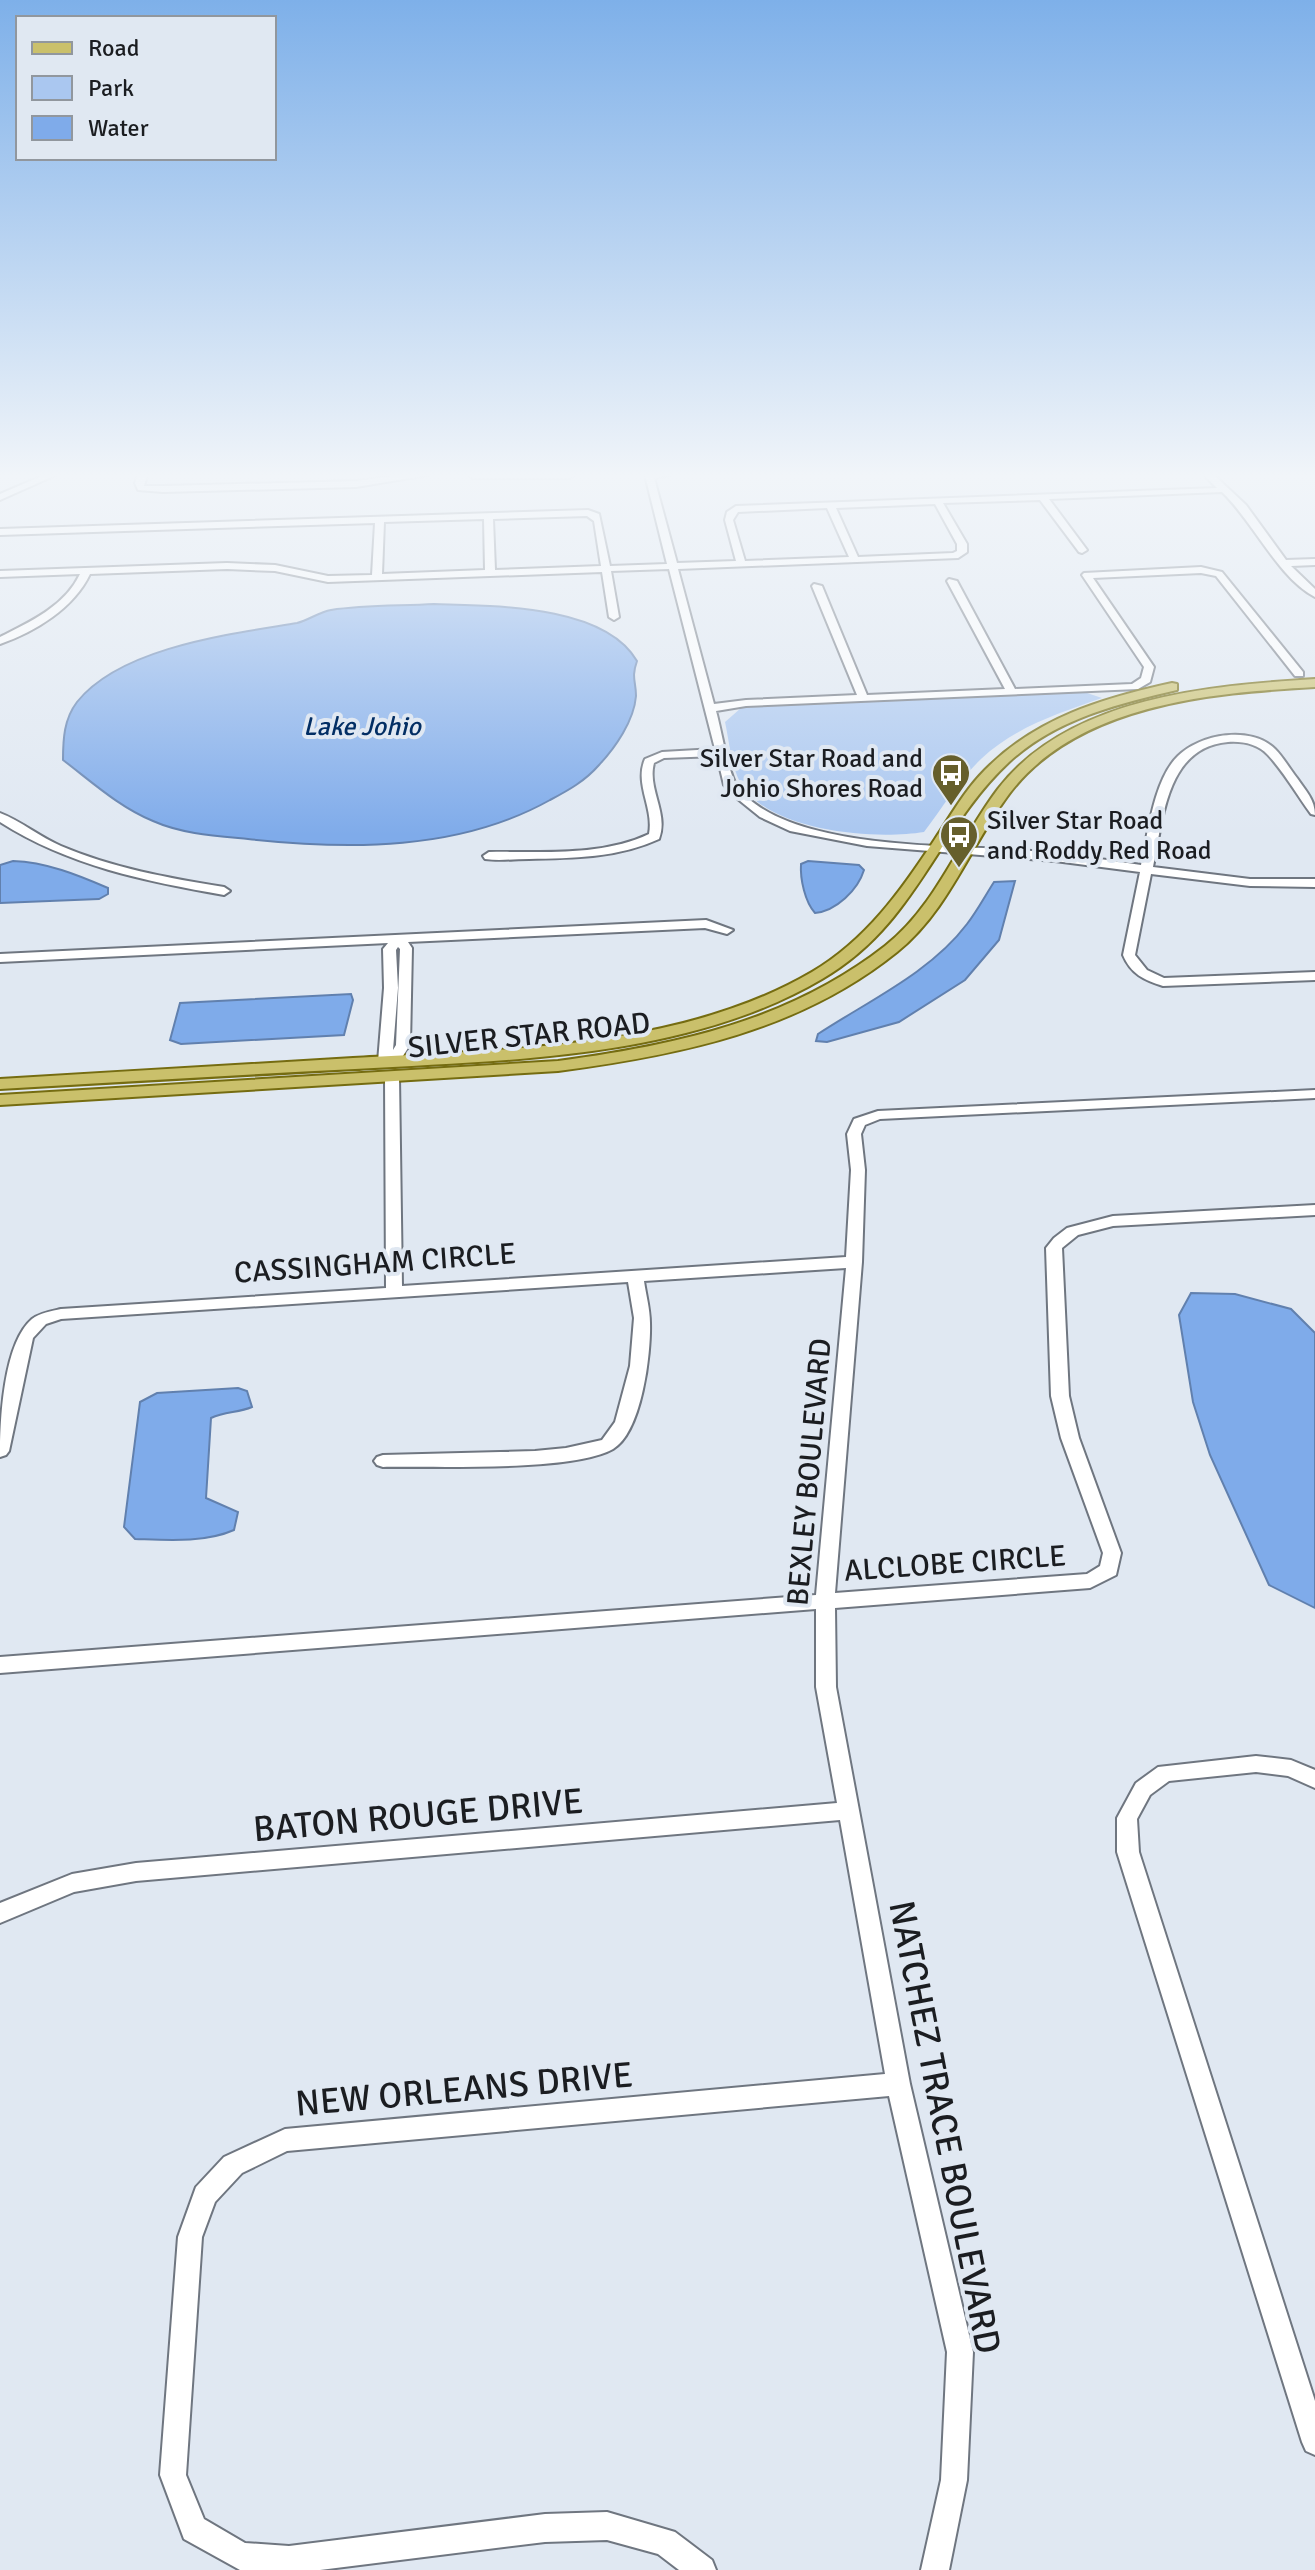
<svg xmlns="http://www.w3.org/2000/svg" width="1315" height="2570" font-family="Signika,sans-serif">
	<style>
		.green { fill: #aac7f0 }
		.water { fill: #7fabea; stroke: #6180ae; stroke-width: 2 }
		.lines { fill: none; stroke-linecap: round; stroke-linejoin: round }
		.minor-casing { stroke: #6f7680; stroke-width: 4 }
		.major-casing { stroke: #756c11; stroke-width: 4 }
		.minor { fill: #fff; fill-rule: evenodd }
		.major { fill: #cac06b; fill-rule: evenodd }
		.labels { text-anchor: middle; stroke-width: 8; stroke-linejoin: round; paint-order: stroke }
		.far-water-label { font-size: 26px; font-style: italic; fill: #022e64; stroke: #e0e8f2 }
		.far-poi-label { font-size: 26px; fill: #1b1d21; stroke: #e0e8f2; text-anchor: end }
		.street-label { font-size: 30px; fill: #1b1d21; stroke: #e0e8f2 }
		.near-street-label { font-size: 36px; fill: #1b1d21; stroke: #e0e8f2 }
	</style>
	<rect width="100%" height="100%" fill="#e0e8f2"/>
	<path class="green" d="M1084,692L1102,698C1059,713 1015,727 981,759C959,780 943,807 924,832C874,840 768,832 740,782C731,765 729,740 725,722L741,708L762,706Z"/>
	<g class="water">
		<path d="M434,604C492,606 604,604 637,661C631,678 636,681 636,696C634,721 615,748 599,765C585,781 569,790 550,800C459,851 349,850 248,839C217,836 182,834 153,821C119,807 92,782 63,760C63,739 64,719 77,702C121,647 231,634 297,623C309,620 319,612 331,610C364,605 400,606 434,604Z"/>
		<path d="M13,861C46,862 78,875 108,888V894L99,899L0,903V865Z"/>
		<path d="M808,861L859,865L864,870C858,890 836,911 815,913C805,902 800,879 801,864Z"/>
		<path d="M1015,881L999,940L965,980L899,1022L827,1042L816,1041L818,1034C868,1001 930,973 967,924C977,911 985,896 994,882Z"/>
		<polygon points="351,994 353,1000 344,1035 181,1044 170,1040 180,1003"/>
		<polygon points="1191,1293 1235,1294 1291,1309 1315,1333 1315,1608 1269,1585 1210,1455 1193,1402 1179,1315"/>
		<path d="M238,1388L247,1391L252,1407C238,1413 225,1411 211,1418L206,1498L238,1512L234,1530C205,1543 166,1540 135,1539L124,1527L140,1402L157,1393Z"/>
	</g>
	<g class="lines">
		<g class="minor-casing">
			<g id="minor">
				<polygon points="44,475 56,475 0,500 0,494"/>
				<polygon points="138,475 147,475 144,486 163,486 356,481 401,475 428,475 356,487 163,492 138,490 135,483"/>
				<polygon points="469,475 574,475 570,478 473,478"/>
				<path d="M645,475H670L654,478L677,563L736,561L725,520L727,512L736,506L1217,488L1204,475H1214L1246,505L1286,560L1315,559V565L1291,566L1315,589V597C1278,578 1253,521 1222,492L1049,499L1087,550L1082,553L1079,552L1040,500L943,503L967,544V552L958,558L678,569L714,704L746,700L857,695L812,586L814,584L822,586L867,695L1005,689L947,581L949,579L957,581L1015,689L1132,684L1141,678L1144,667L1082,575L1084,573L1201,567L1222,572L1303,672V676H1295L1216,576L1201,573L1093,578L1154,667L1150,682L1138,689L746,706L716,711C721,728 728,773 737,786C783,850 948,845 1021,850C1061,853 1101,859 1141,865C1148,833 1154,779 1178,756C1200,734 1251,725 1275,749C1283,757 1290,769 1297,778C1306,791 1315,800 1315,815L1311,814C1297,795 1284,772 1268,755C1258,744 1242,741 1228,742C1166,747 1163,820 1153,867L1250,879H1315V887L1250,886L1151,874L1135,955L1147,970L1164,978L1315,972V980L1163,986C1144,980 1131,974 1123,955L1140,872L1055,861L867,846L790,831L760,817L734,796L724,785L717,756L664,758L654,763C647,789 669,813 659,839C618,858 573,858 529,859C514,859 499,861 485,859L483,856L489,852C542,851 600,857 649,834C654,808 634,784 645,759L662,752L715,749L669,569L611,571L619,617L614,620L609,617L602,572L328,582L275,571L227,569L90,574C74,608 35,632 0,644V637C30,622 65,606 80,574L0,577V571L227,563L275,565L328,576L372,575L375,523L0,535V529L588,510L599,514L610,566L667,564ZM935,504L957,544V551L953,553L858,557L836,508ZM827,508L849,557L745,561L733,520L738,512ZM587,516L594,521L601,566L495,570L493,519ZM484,519L485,570L382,574L384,522Z"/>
				<path d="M0,813C21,821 40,837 61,846C113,868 168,878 224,887L230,891L224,895C145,881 69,866 0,822Z"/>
				<path d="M706,920L733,930L727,934L705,928L408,942L412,948L410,1045L397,1065H380L378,1062L384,988L383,949L388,943L0,962V954ZM398,947L400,949L396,1045L393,1050L398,988L396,950Z"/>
				<path d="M392,1073L399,1077L402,1286L846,1257L851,1170L847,1134L854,1119L878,1111L1315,1090V1098L880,1119L865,1125L861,1134L865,1170L862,1262L835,1593L1087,1574L1100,1566L1103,1553L1061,1438L1051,1396L1046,1248L1054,1238L1067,1228L1113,1216L1315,1205V1215L1113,1226L1078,1235L1062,1248L1069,1396L1079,1438L1121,1553L1116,1575L1090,1588L835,1608L836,1687L910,2084L973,2352L967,2480L949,2570H921L941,2480L947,2352L889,2096L287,2151L242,2173L215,2202L202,2237L186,2475L204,2519L245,2543L289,2546L545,2514L607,2512L675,2532L712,2560L716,2570H679L658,2554L607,2540L545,2542L320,2570H240L184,2539L160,2475L178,2237L196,2187L224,2157L285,2129L885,2074L840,1820L136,1881L74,1892L0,1923V1903L72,1874L136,1863L837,1803L816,1687V1609L0,1673V1657L816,1595L846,1268L644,1281C646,1295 650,1309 650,1323C651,1353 642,1432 613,1449C573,1472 434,1466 383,1467L377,1465L374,1461L377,1457L383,1455L535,1451L566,1448L602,1440L615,1422L630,1366L634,1318L628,1282L61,1319L46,1324L33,1338L9,1451L6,1455L0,1457C0,1421 3,1344 32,1319C39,1313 52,1311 61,1309L386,1288L385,1077Z"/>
				<polygon points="1256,1756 1291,1760 1315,1770 1315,1788 1288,1776 1256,1772 1169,1781 1150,1795 1137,1819 1139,1852 1315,2401 1315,2455 1306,2451 1302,2442 1117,1852 1117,1818 1136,1783 1158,1767"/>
			</g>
		</g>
		<g class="major-casing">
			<g id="major">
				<path d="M1315,679V687C1211,693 1077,704 1009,794C970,846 949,910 897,952C799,1031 679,1055 558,1071L0,1105V1095L558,1061C676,1045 789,1021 885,946C937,905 959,840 998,789C1069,697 1208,686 1315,679Z"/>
				<path d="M1172,683L1177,684V690C1117,704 1056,719 1009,762C936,830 917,924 822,979C686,1059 508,1060 355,1069C236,1075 118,1082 0,1089V1079C118,1072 235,1065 353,1058C502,1049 679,1050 812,972C866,940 901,891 935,839C951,815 965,790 985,770C1036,718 1103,698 1172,683Z"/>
			</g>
		</g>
		<use href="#minor" class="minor"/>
		<use href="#major" class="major"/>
	</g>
	<linearGradient id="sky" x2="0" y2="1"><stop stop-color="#7eb0e9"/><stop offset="0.57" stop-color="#f1f5f9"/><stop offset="1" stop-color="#f1f5f9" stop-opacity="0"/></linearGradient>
	<rect width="1315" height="835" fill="url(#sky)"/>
	<defs>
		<g id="bus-pin" transform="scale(2)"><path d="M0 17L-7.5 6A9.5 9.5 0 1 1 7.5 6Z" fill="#665f2c" stroke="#e0e8f2"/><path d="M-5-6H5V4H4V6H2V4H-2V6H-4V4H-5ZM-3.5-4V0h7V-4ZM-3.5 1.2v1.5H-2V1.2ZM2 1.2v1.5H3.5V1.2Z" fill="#fff"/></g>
	</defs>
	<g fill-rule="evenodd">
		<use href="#bus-pin" x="951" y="773"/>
		<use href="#bus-pin" x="959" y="835"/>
	</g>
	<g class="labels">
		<g class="far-water-label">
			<text x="362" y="735">Lake Johio</text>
		</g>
		<g class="far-poi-label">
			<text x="923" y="767">Silver Star Road and<tspan x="923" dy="30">Johio Shores Road</tspan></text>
			<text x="987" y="829" text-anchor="start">Silver Star Road<tspan x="987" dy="30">and Roddy Red Road</tspan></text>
		</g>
		<g class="street-label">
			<text transform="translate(529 1035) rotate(-6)" y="10">SILVER STAR ROAD</text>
			<text transform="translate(375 1263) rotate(-4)" y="10">CASSINGHAM CIRCLE</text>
			<text transform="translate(809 1472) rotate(-85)" y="10">BEXLEY BOULEVARD</text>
			<text transform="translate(955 1563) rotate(-4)" y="10">ALCLOBE CIRCLE</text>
		</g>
		<g class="near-street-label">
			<text transform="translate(418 1814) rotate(-5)" y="13">BATON ROUGE DRIVE</text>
			<text transform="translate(464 2088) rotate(-5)" y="13">NEW ORLEANS DRIVE</text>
			<text transform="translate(946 2127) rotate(79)" y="13">NATCHEZ TRACE BOULEVARD</text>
		</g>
	</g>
	<rect x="16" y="16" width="260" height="144" fill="#e0e8f2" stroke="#91979e" stroke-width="2"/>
	<rect x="32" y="42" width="40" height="12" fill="#cac06b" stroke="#91979e" stroke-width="2"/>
	<text x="88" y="56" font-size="24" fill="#1b1d21">Road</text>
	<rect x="32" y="76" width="40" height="24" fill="#aac7f0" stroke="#91979e" stroke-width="2"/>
	<text x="88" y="96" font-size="24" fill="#1b1d21">Park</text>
	<rect x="32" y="116" width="40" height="24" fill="#7fabea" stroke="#91979e" stroke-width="2"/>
	<text x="88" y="136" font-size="24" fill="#1b1d21">Water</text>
</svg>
